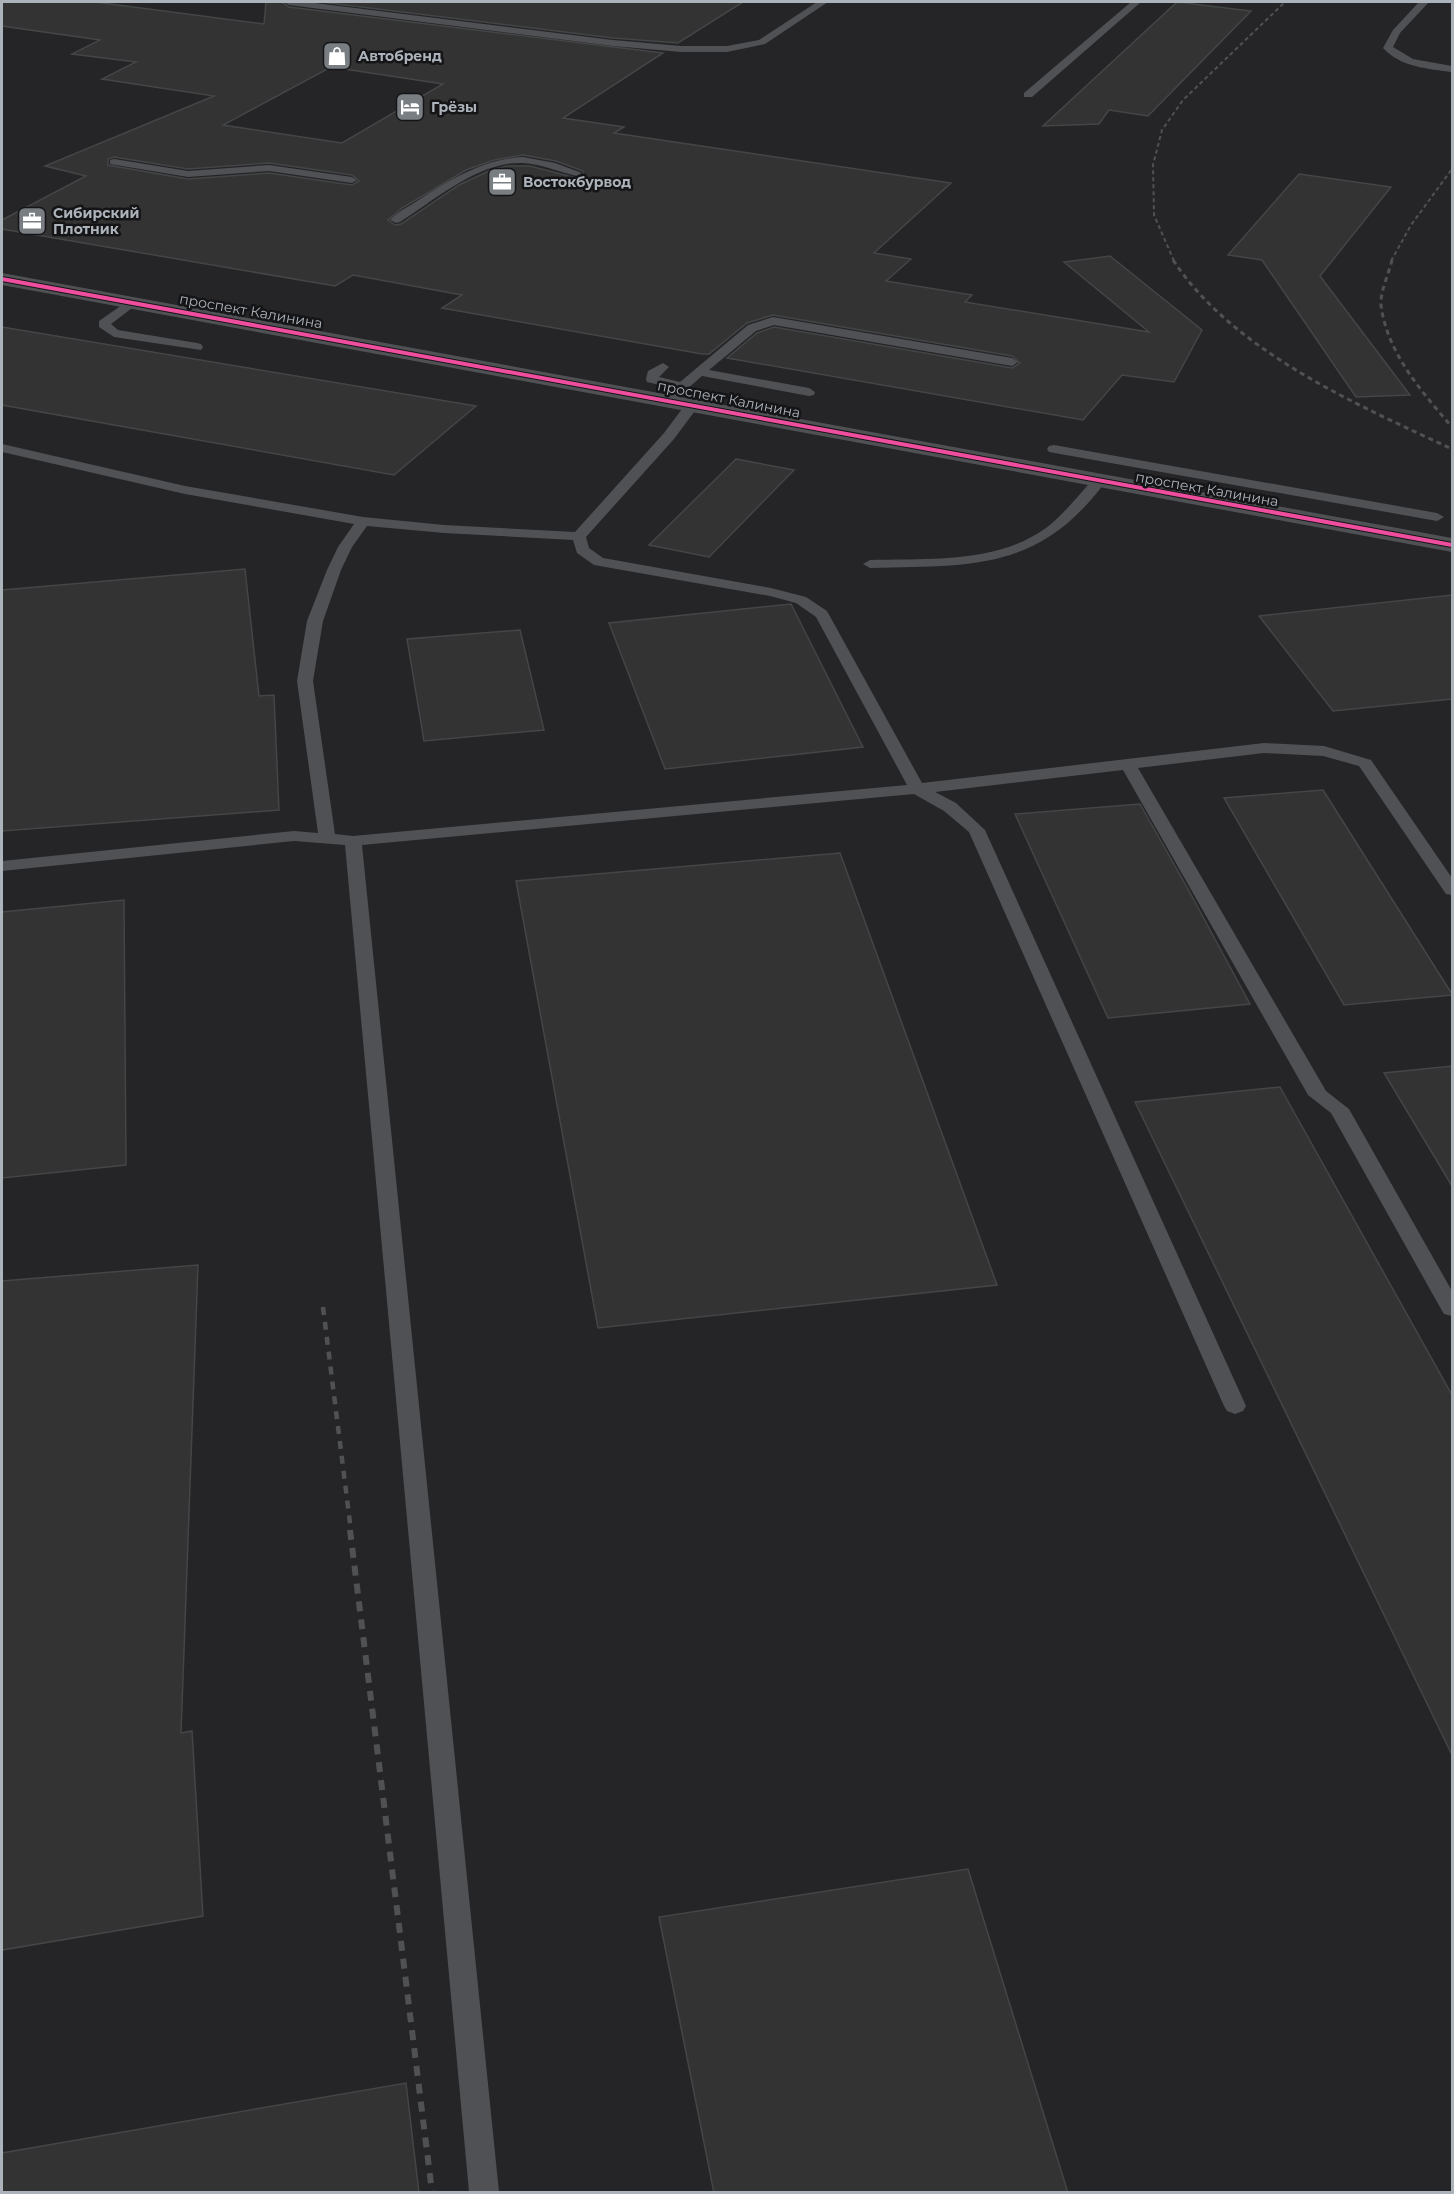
<svg xmlns="http://www.w3.org/2000/svg" width="1454" height="2194" font-family="Montserrat,sans-serif">
	<style>
		.built { fill: #252527 }
		.building { fill: #333; stroke: #434547; stroke-width: 1.5; fill-rule: evenodd }
		.lines { fill: none; stroke-linecap: round; stroke-linejoin: round }
		.lane { fill: #4f5154; fill-rule: evenodd }
		.street { fill: #4f5154; fill-rule: evenodd }
		.rail-far3 { stroke: #4f5152; stroke-width: 2; stroke-dasharray: 4 3; stroke-linecap: butt }
		.rail-far2 { stroke: #4f5152; stroke-width: 3; stroke-dasharray: 5 4; stroke-linecap: butt }
		.rail-far1 { stroke: #4f5152; stroke-width: 4.5; stroke-dasharray: 8 7; stroke-linecap: butt }
		.rail { stroke: #4f5152; stroke-width: 6; stroke-dasharray: 10 8; stroke-linecap: butt }
		.cycleway-casing { stroke: #151517; stroke-width: 6 }
		.cycleway { stroke: #ef4d9e; stroke-width: 4 }
		.labels { text-anchor: middle; stroke-width: 5; stroke-linejoin: round; paint-order: stroke }
		.far-poi-label { font-size: 14px; font-weight: bold; fill: #acb3bb; stroke: #151517; text-anchor: start }
		.far-street-label { font-size: 14px; fill: #acb3bb; stroke: #151517 }
	</style>
	<rect width="100%" height="100%" fill="#1b1b1b"/>
	<rect class="built" x="2" y="2" width="1450" height="2190"/>
	<g class="building">
		<path d="M2,2H95L264,24L266,2H282L289,7L663,53L563,118L624,127L614,133L951,183L874,253L911,259L886,281L972,295L965,302L1149,332L1064,262L1110,256L1202,330L1174,382L1122,375L1083,420L727,358L757,333L774,327L1012,368L1020,363L1012,356L773,315L747,323L709,354H702L442,308L462,295L353,275L335,286L2,229V220L86,176L45,166L214,96L102,79L136,62L72,54L100,40L2,26ZM331,67L443,84L342,143L223,125ZM523,155L556,161L583,171L584,174L576,178L530,166H507L491,170L459,185L401,224L395,225L388,220L402,208L466,170L494,160ZM114,157L188,169L269,163L352,175L359,181L352,185L269,173L188,179L108,165V159Z"/>
		<polygon points="321,2 743,2 678,43 613,38"/>
		<polygon points="1177,2 1251,11 1148,116 1109,110 1099,124 1043,126"/>
		<polygon points="1299,174 1391,187 1320,276 1410,395 1356,397 1262,260 1228,255"/>
		<polygon points="2,327 476,406 394,475 2,405"/>
		<polygon points="736,459 794,470 709,557 649,545"/>
		<polygon points="245,569 259,696 274,695 279,810 2,831 2,590"/>
		<polygon points="1452,595 1452,699 1333,711 1259,616"/>
		<polygon points="791,604 863,747 665,769 609,623"/>
		<polygon points="520,630 544,730 424,741 407,639"/>
		<polygon points="1323,790 1452,994 1452,995 1344,1005 1224,798"/>
		<polygon points="1140,804 1188,889 1250,1004 1108,1018 1015,814"/>
		<polygon points="840,853 997,1285 598,1328 516,881"/>
		<polygon points="124,900 126,1165 2,1178 2,912"/>
		<polygon points="1452,1066 1452,1186 1384,1073"/>
		<polygon points="1280,1087 1452,1395 1452,1755 1135,1102"/>
		<polygon points="198,1265 181,1733 192,1731 203,1916 2,1950 2,1281"/>
		<polygon points="968,1869 1068,2193 714,2193 659,1917"/>
		<polygon points="406,2083 419,2193 2,2193 2,2153"/>
	</g>
	<g class="lines">
		<g class="lane">
			<polygon points="284,2 307,2 613,40 681,46 727,46 759,40 817,2 828,2 765,44 727,52 681,52 613,46 289,5"/>
			<polygon points="1131,2 1141,2 1032,97 1024,97 1024,93"/>
			<path d="M1419,2H1429L1400,33L1393,47L1413,59L1452,66V72C1429,69 1400,67 1383,48L1393,30Z"/>
			<path d="M523,157L555,163L582,173L577,176C559,172 542,164 523,163C479,161 435,200 400,222L396,223L390,220C397,212 408,207 417,201C450,180 483,159 523,157Z"/>
			<polygon points="114,159 188,171 269,165 352,177 357,180 352,183 269,171 188,177 110,164 110,160"/>
			<polygon points="132,298 136,299 136,305 111,324 118,330 197,343 201,344 203,347 201,350 114,337 99,327 99,321"/>
			<polygon points="773,317 1012,358 1018,362 1012,366 774,325 756,331 709,370 809,388 815,392 814,395 809,396 702,376 671,403 666,404 660,400 673,388 647,382 646,379 648,371 663,363 669,367 659,377 680,382 748,325"/>
			<path d="M693,400L700,404L674,439L586,537L589,548L603,558L771,588L806,597L827,611L922,783L1264,743L1324,746L1371,760L1452,878V895L1446,894L1359,766L1323,756L1264,753L1138,768L1326,1091L1349,1109L1452,1291V1316L1444,1314L1441,1309L1331,1113L1308,1095L1123,770L935,792L956,803L985,830L1246,1406L1243,1411L1235,1414L1227,1411L1224,1406L969,832L944,811L914,794L362,845L499,2192H469L345,845L294,841L2,871V861L294,831L318,833L297,681L307,621L327,570L338,547L354,524L185,494L2,452V444L185,486L363,517L444,525L575,532L664,433L688,401ZM367,526L444,533L573,540L577,553L594,565L770,596L796,603L816,617L907,785L353,836L335,834L313,681L323,621L341,570L352,547Z"/>
			<polygon points="1054,445 1437,513 1444,517 1437,521 1049,452 1047,449 1049,446"/>
			<path d="M1099,477L1106,481C1039,572 972,565 870,568L863,564L870,560C928,558 996,564 1046,528C1064,514 1079,495 1094,478Z"/>
		</g>
		<polygon class="street" points="2,273 1452,538 1452,552 2,285"/>
		<g class="rail-far3">
			<polyline points="1174,261 1154,215 1153,165 1162,130 1183,100 1285,2"/>
			<polyline points="1391,261 1411,225 1452,169"/>
		</g>
		<g class="rail-far2">
			<path d="M1173,260C1234,352 1356,404 1452,449"/>
			<path d="M1392,260C1389,273 1380,292 1381,305C1387,353 1422,392 1452,427"/>
		</g>
		<polyline class="rail-far1" points="323,1307 351,1531"/>
		<polyline class="rail" points="350,1530 432,2192"/>
		<g class="cycleway-casing">
			<polyline id="cycleway" points="2,279 1452,545"/>
		</g>
		<use href="#cycleway" class="cycleway"/>
	</g>
	<defs>
		<g id="shop-square" transform="scale(1.5)"><rect x="-9" y="-9" width="18" height="18" rx="4" fill="#797e83" stroke="#151517"/><path d="M-5-2.5h2.3a2.7 3.5 0 0 1 5.4 0H5L5.5 6h-11ZM-1.5-2.5h3a1.5 2.3 0 0 0-3 0Z" fill="#fff"/></g>
		<g id="hotel-square" transform="scale(1.5)"><rect x="-9" y="-9" width="18" height="18" rx="4" fill="#797e83" stroke="#151517"/><path d="M-6-4.5h1.5V1H6V5H4.5V3h-9V5H-6ZM-4 0a1.8 1.8 0 1 1 3.6 0ZM.5 0V-2.5h3Q6-2.5 6 0Z" fill="#fff"/></g>
		<g id="office-square" transform="scale(1.5)"><rect x="-9" y="-9" width="18" height="18" rx="4" fill="#797e83" stroke="#151517"/><path d="M-6-3h4V-5.5h4V-3h4V5H-6ZM-1-4.5V-3h2v-1.5ZM-6 0V1H6V0Z" fill="#fff"/></g>
	</defs>
	<g fill-rule="evenodd">
		<use href="#shop-square" x="337" y="56"/>
		<use href="#hotel-square" x="410" y="107"/>
		<use href="#office-square" x="502" y="182"/>
		<use href="#office-square" x="32" y="221"/>
	</g>
	<g class="labels">
		<g class="far-poi-label">
			<text x="358" y="61">Автобренд</text>
			<text x="431" y="112">Грёзы</text>
			<text x="523" y="187">Востокбурвод</text>
			<text x="53" y="218">Сибирский<tspan x="53" dy="16">Плотник</tspan></text>
		</g>
		<g class="far-street-label">
			<text transform="translate(251 311) rotate(10)" y="5">проспект Калинина</text>
			<text transform="translate(729 399) rotate(11)" y="5">проспект Калинина</text>
			<text transform="translate(1207 489) rotate(10)" y="5">проспект Калинина</text>
		</g>
	</g>
	<rect width="1454" height="2194" fill="none" stroke="#acb3bb" stroke-width="6"/>
</svg>
